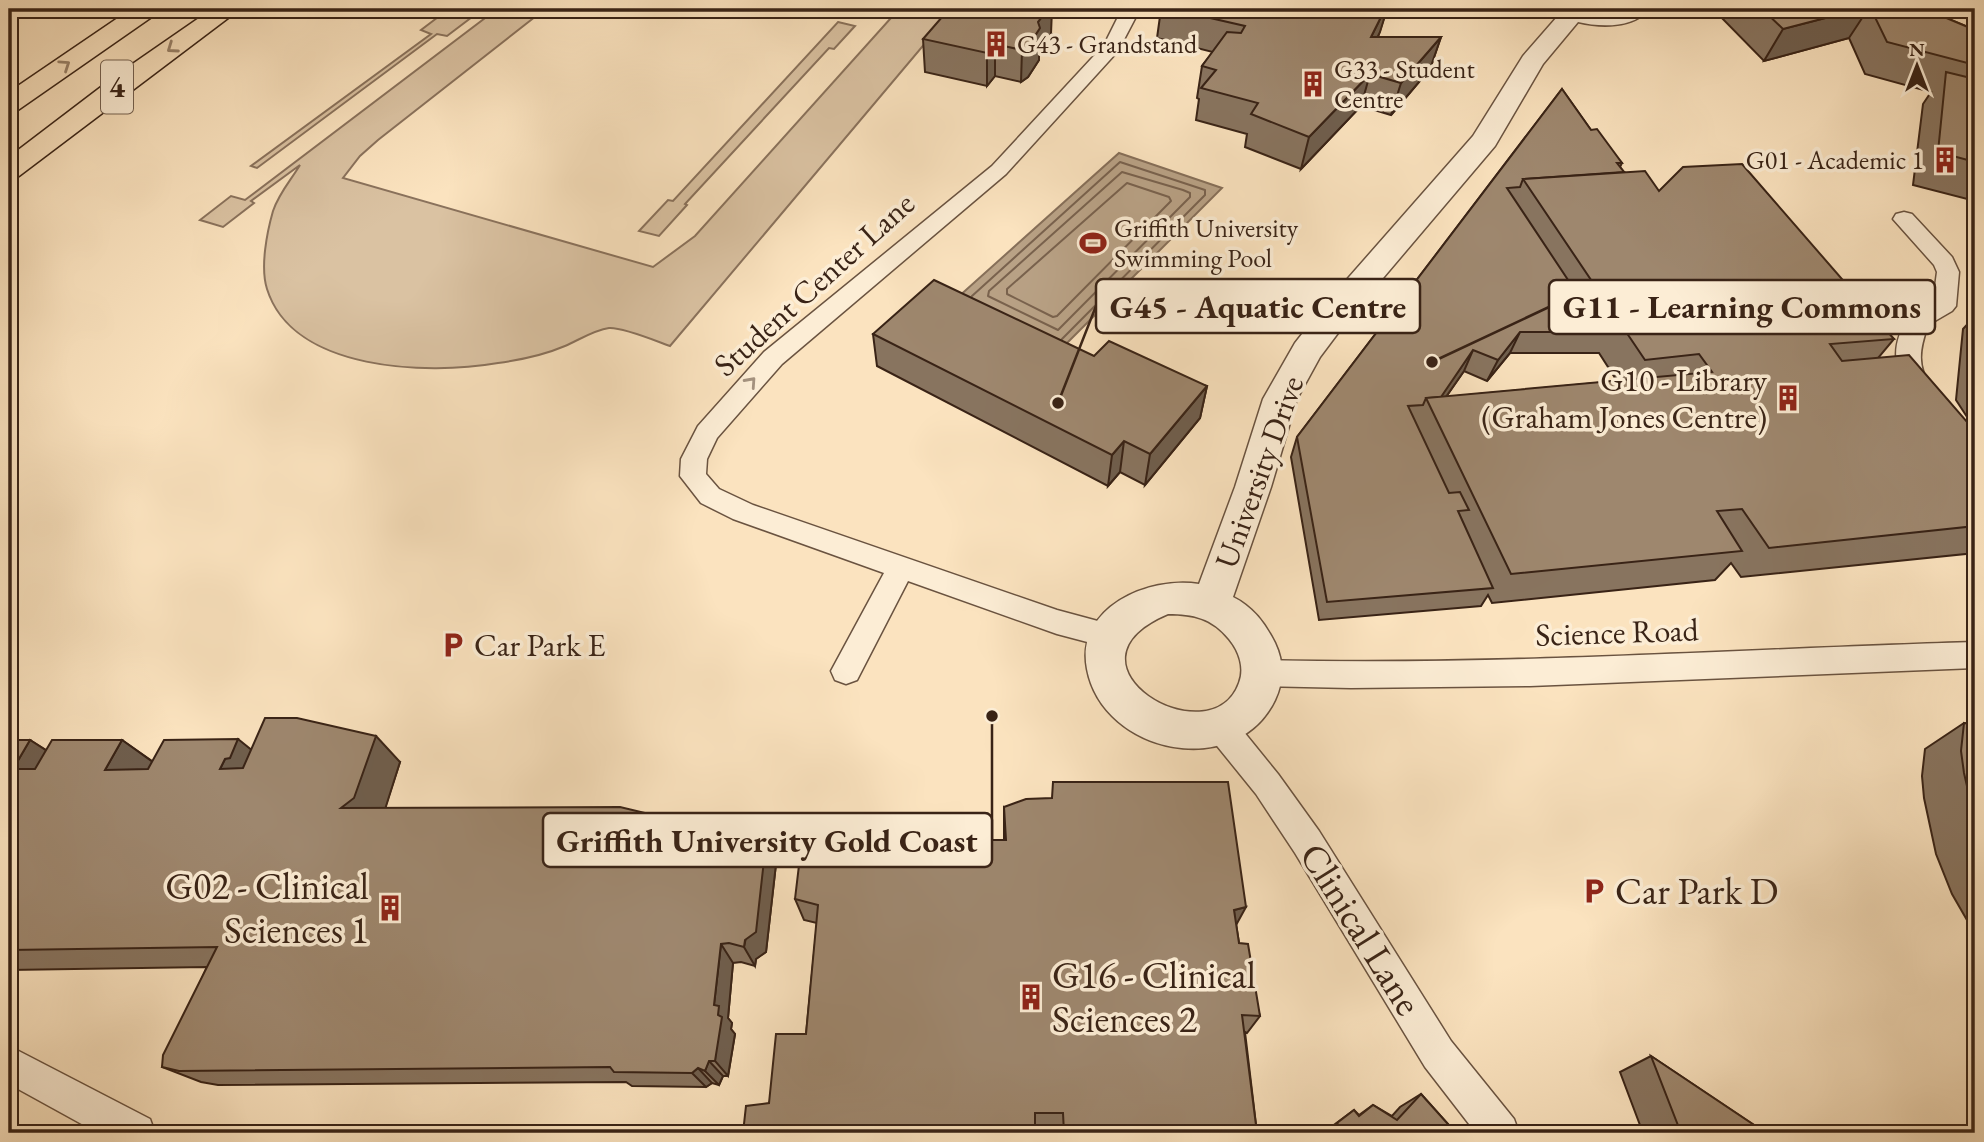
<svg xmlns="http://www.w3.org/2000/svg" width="1984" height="1142" font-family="'EB Garamond',serif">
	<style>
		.green { fill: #dac2a2; stroke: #8a725c; stroke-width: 2 }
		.water { fill: #b9a286; stroke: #866f59; stroke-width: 2 }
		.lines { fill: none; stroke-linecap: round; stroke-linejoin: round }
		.shore { stroke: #79624e; stroke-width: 2 }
		.service-casing { stroke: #6a5340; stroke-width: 3 }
		.minor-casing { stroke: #6a5340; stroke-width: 3 }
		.primary-casing { stroke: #392316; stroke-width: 3 }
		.service { fill: #fcedd5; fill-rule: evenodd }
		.minor { fill: #fcedd5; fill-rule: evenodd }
		.primary { fill: #fbe3bf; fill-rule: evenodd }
		.wall { fill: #88745f; stroke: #392316; stroke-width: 2; fill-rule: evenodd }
		.shaded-wall { fill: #6f5e4d; stroke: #392316; stroke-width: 2 }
		.building { fill: #9e876e; stroke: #392316; stroke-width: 2 }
		.oneway { stroke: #9a836a }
		.oneway2 { stroke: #a4927f }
		.labels { text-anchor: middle; stroke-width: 7; stroke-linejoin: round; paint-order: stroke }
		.far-poi-label { font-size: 26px; fill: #392316; stroke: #fcedd5; text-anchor: start }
		.shield { fill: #fcedd5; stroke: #74604f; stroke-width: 2 }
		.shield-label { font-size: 30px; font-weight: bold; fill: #392316 }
		.street-label { font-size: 32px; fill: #392316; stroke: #fcedd5 }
		.poi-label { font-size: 32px; fill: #392316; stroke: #fcedd5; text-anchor: end }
		.near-poi-label { font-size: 38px; fill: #392316; stroke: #fcedd5; text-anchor: start }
		.near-street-label { font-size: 38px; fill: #392316; stroke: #fcedd5 }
		.leader { fill: none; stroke: #392316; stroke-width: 2.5 }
		.callout-dot { fill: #392316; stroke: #fcedd5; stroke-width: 2.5 }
		.callout { fill: #fcedd5; stroke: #392316; stroke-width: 2.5 }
		.callout-label { font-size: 33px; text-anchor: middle; font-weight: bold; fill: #392316 }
	</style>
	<rect width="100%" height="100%" fill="#fbe3bf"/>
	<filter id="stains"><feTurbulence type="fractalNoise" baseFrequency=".00286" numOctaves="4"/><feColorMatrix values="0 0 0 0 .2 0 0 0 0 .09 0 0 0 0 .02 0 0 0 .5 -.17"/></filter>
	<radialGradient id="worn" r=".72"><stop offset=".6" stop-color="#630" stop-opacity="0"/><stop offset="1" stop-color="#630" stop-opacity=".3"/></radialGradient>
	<g class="green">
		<polygon points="464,9 471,9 463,15 472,17 447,36 437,34 257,168 251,166 431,34 421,30 446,11 457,14"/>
		<path d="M497,9H545L378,140L360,156L343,178L653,267L695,236L899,9H954L670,346C656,341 623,327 609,328C594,330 579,340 565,346C544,355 520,360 498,363C429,375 293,372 267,289C260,267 267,232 273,211C279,193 291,180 300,165L251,201L254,203L223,227L200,220L231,196L245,200Z"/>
		<polygon points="838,22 855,26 834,49 829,48 685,204 687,205 659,236 639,231 668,200 673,201"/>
	</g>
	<polygon class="water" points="1119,153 1222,188 1060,350 957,298"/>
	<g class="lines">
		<g class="shore">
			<polygon points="1122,172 1183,190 1190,193 1190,197 1058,330 988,296 989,291"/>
			<polygon points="1127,183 1169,197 1171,201 1057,316 1053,317 1007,294 1007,289"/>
			<polyline points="972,296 1120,162 1205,190 1205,195 1062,339"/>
		</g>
		<g class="service-casing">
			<g id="service">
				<polygon points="1122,9 1140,9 1118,51 1006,174 782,364 717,438 707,459 706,474 719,489 753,505 1057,610 1120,627 1125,636 1120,645 1110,648 1057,634 908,581 857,680 846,684 835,680 831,671 884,573 733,519 701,503 680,476 681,459 698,426 764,352 992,166 1104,45"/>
				<path d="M1904,212L1912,214L1952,257L1959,272L1956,306L1952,311L1928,325C1919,351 1917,365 1931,389L1928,395L1919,398L1910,395C1893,365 1890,346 1910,314L1933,302L1937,272L1934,265L1893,219L1896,214Z"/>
				<path d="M1975,642V668L1530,686L1351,688L1262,686L1251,682L1247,673L1251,664L1262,660C1500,666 1737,649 1975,642Z"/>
				<polygon points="1220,712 1231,716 1278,774 1319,831 1451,1041 1514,1119 1519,1133 1476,1133 1425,1067 1295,853 1256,794 1209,736 1205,726 1209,716"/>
				<polygon points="9,1046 150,1119 155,1133 98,1133 9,1084"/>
			</g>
		</g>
		<g class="minor-casing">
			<path id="minor" d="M1545,9H1648C1634,29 1599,27 1578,22L1543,64L1495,146L1350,317L1320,357L1297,399L1271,487L1233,597C1253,607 1265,623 1275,643C1284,662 1284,681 1275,700C1236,781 1103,754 1087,669C1075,608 1148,576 1199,584L1235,487L1263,399L1295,343L1328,301L1473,136L1523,56L1557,17L1548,14ZM1168,614C1193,614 1212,618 1229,639C1239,651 1245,668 1239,683C1211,760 1049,664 1168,614Z"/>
		</g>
		<g class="primary-casing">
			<g id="primary">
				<polygon points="131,9 159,9 156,14 18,110 9,112 9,92"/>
				<polygon points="212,9 240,9 19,176 9,178 9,157 118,74"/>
			</g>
		</g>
		<use href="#service" class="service"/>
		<use href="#minor" class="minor"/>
		<use href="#primary" class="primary"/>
	</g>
	<g class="wall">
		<polygon points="1161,9 1387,9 1378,37 1441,37 1430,69 1391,115 1361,106 1301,169 1245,147 1247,134 1196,120 1199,99 1197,98 1202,66 1213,52 1157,38"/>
		<polygon points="1713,9 1925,9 1975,30 1975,201 1913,185 1923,104 1931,92 1865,74 1849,38 1764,61"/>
		<polygon points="1051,34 1039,51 1039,60 1028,77 1021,82 995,76 987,86 925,72 923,39"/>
		<path d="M1562,89L1591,130L1622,163L1620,167L1624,172L1659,191L1894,339L1878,358L1975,431V553L1741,577L1731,563L1715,580L1492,603L1488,595L1481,606L1319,620L1291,457L1297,437ZM1510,353H1599L1617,381L1446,397L1464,371L1487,381Z"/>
		<polygon points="1975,316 1975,422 1969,420 1956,400 1963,329"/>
		<polygon points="873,334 1094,356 1207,386 1200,418 1145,485 1120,472 1108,486 877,366"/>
		<polygon points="1964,723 1975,725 1975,934 1952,894 1936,854 1924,798 1922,776 1925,749"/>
		<polygon points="9,740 30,740 46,750 122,740 152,761 251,749 400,762 385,808 776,864 766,952 756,959 755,966 741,962 733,963 728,1018 732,1023 731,1029 735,1034 728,1076 723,1076 719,1085 712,1083 706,1087 632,1086 626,1082 218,1085 201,1082 162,1067 207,967 9,970"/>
		<polygon points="1004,807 1236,924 1239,943 1260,1016 1247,1033 1245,1032 1257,1133 1060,1133 1060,1126 1035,1126 769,1103 806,1034 817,923 804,920 795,899 1004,840"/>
		<polygon points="1651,1056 1766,1133 1643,1133 1620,1072"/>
		<polygon points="1421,1094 1456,1133 1323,1133 1354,1110 1359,1115 1373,1105 1392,1116 1400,1107"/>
	</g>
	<g class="shaded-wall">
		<polygon points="1048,9 1052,9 1051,34 1039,51 1039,60 1028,77 1021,82 1022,50 1038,22"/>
		<polygon points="1385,9 1387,9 1380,32 1362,69 1371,37"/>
		<polygon points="1860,9 1868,9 1849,38 1764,61 1783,29"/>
		<polygon points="1441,37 1430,69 1391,115 1401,83"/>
		<polygon points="995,44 995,76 987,86 987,53"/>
		<polygon points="1370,74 1361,106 1301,169 1309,137"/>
		<polygon points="1520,332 1510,353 1487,381 1498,360"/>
		<polygon points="1473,350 1464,371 1434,414 1436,403"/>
		<polygon points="1207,386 1200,418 1145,485 1150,454"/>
		<polygon points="1124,441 1120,472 1108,486 1112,455"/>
		<polygon points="376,736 400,762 381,822 341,808"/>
		<polygon points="238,739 269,764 261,783 220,769 225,759"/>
		<polygon points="30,740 69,765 53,794 13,769"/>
		<polygon points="122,740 157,765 141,795 105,770"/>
		<polygon points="766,842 776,864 766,952 756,959 755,966 744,947"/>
		<polygon points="1246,907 1235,927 1234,910"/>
		<polygon points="721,944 733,963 728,1018 732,1023 731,1029 735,1034 728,1076 715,1061 718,1015 714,1005"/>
		<polygon points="709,1061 723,1076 719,1085 705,1071"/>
		<polygon points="698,1068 712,1083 706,1087 692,1073"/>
	</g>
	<g class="building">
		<polygon points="949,9 1048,9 1038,22 1040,28 1029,45 1022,50 995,44 987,53 923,39"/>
		<polygon points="1171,9 1385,9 1371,37 1441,37 1401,83 1370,74 1309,137 1251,114 1258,103 1201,88 1216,70 1202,66 1227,32 1241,33 1245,26"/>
		<polygon points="1762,9 1860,9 1783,29"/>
		<polygon points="1871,9 1925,9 1975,30 1975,65 1887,42"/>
		<polygon points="1946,72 1975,79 1975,162 1938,152"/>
		<polygon points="1562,89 1591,130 1597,129 1622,163 1617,163 1624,172 1523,179 1520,187 1507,188 1584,304 1590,301 1612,332 1520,332 1498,360 1473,350 1441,397 1426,398 1423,405 1408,406 1449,493 1460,492 1469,510 1458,511 1493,588 1327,602 1297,437"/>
		<polygon points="1742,164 1894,339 1830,344 1842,361 1909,355 1975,431 1975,526 1769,548 1742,509 1717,511 1742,551 1511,574 1426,398 1712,372 1699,354 1645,360 1523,179 1645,171 1659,191 1683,167"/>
		<polygon points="934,280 1094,356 1109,341 1207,386 1150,454 1124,441 1112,455 873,334"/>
		<polygon points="265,718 297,718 376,736 354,798 341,808 620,807 766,842 756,932 745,940 744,947 729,943 721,944 714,1005 719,1006 718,1015 722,1017 715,1061 709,1061 705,1071 698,1068 692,1073 614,1072 610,1067 179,1071 162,1067 163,1055 217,947 9,950 9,740 30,740 13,769 35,769 52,740 122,740 105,770 148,769 164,740 238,739 230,758 225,759 220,769 243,768"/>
		<polygon points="1964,723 1975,725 1975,821 1964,773 1961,751"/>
		<polygon points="1053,782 1228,782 1246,907 1234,910 1239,943 1248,944 1260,1016 1242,1015 1257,1133 1064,1133 1063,1113 1035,1113 1035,1133 743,1133 746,1106 769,1103 776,1034 806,1034 818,905 795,899 802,840 1006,840 1004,807 1026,799 1052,798"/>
		<polygon points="1651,1056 1766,1133 1681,1133"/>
		<polygon points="1421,1094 1456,1133 1340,1133 1343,1131 1337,1123 1354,1110 1359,1116 1373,1105 1397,1120"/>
	</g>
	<defs><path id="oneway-chevron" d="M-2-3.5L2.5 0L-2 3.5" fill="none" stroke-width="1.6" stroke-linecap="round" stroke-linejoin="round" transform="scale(1.75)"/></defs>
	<g class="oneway">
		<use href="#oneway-chevron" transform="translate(172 48) rotate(145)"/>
		<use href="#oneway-chevron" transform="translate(65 65) rotate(-34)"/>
	</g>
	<use class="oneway2" href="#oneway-chevron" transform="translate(751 382) rotate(-48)"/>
	<defs>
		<g id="building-bare" transform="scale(2.1)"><path d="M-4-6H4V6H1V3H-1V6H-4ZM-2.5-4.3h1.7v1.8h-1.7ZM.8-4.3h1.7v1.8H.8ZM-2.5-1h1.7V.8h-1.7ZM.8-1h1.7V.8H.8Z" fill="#8f2418" stroke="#fcedd5" stroke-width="2.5" paint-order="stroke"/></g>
		<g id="stadium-bare" transform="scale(2.1)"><path d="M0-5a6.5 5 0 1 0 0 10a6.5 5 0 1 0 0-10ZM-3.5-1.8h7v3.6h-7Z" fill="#8f2418" stroke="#fcedd5" stroke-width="2.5" paint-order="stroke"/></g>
		<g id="parking-bare" transform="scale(2.1)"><path d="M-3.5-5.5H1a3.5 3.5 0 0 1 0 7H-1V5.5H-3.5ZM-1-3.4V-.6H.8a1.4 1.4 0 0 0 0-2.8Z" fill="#8f2418" stroke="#fcedd5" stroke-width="2.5" paint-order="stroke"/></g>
	</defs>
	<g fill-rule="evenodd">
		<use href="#building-bare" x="996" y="44"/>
		<use href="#building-bare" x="1313" y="84"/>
		<use href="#building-bare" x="1945" y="160"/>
		<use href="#stadium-bare" x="1093" y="243"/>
		<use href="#building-bare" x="1788" y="398"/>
		<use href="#parking-bare" x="453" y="645"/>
		<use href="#parking-bare" x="1594" y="891"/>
		<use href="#building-bare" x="390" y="908"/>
		<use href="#building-bare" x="1031" y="997"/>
	</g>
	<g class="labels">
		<g class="far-poi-label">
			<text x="1017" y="53">G43 - Grandstand</text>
			<text x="1334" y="78">G33 - Student<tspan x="1334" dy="30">Centre</tspan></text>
			<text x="1924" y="169" text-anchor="end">G01 - Academic 1</text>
			<text x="1114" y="237">Griffith University<tspan x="1114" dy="30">Swimming Pool</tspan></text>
		</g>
		<rect class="shield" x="101" y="60.5" width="32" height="53" rx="5"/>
		<g class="shield-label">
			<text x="117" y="97">4</text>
		</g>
		<g class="street-label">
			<text transform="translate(814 284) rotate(-42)" y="11">Student Center Lane</text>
			<text transform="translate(1259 472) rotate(-70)" y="11">University Drive</text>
			<text transform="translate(1617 632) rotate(-2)" y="11">Science Road</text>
		</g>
		<g class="poi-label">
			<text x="1767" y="391">G10 - Library<tspan x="1767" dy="37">(Graham Jones Centre)</tspan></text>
			<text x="474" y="656" text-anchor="start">Car Park E</text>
		</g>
		<g class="near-poi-label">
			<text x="369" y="899" text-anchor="end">G02 - Clinical<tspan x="369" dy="44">Sciences 1</tspan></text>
			<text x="1615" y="904">Car Park D</text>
			<text x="1052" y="988">G16 - Clinical<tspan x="1052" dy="44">Sciences 2</tspan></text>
		</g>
		<g class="near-street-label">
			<text transform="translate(1361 929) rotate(58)" y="13">Clinical Lane</text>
		</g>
	</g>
	<path class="leader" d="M1058 403L1096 306M1432 362L1549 307M992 716L992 840"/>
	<g class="callout-dot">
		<circle cx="1058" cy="403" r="7"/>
		<circle cx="1432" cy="362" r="7"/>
		<circle cx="992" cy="716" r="7"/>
	</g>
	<g class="callout">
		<rect x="1096" y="279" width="324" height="54" rx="7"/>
		<rect x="1549" y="280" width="386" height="54" rx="7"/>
		<rect x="543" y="813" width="449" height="54" rx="7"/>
	</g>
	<g class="callout-label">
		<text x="1258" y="318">G45 - Aquatic Centre</text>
		<text x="1742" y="318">G11 - Learning Commons</text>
		<text x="767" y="852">Griffith University Gold Coast</text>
	</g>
	<rect width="1984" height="1142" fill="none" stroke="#fbe3bf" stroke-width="35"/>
	<rect x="10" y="10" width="1963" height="1121" fill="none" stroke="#392316" stroke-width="3.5"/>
	<rect x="18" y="18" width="1949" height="1107" fill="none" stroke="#392316" stroke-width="2"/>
	<g transform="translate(1917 66)" stroke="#fcedd5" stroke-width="5" paint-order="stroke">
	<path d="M0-5L12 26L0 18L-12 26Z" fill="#392316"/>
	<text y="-10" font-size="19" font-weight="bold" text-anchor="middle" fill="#392316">N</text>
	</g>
	<rect width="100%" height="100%" filter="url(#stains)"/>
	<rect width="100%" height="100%" fill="url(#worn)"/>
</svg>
